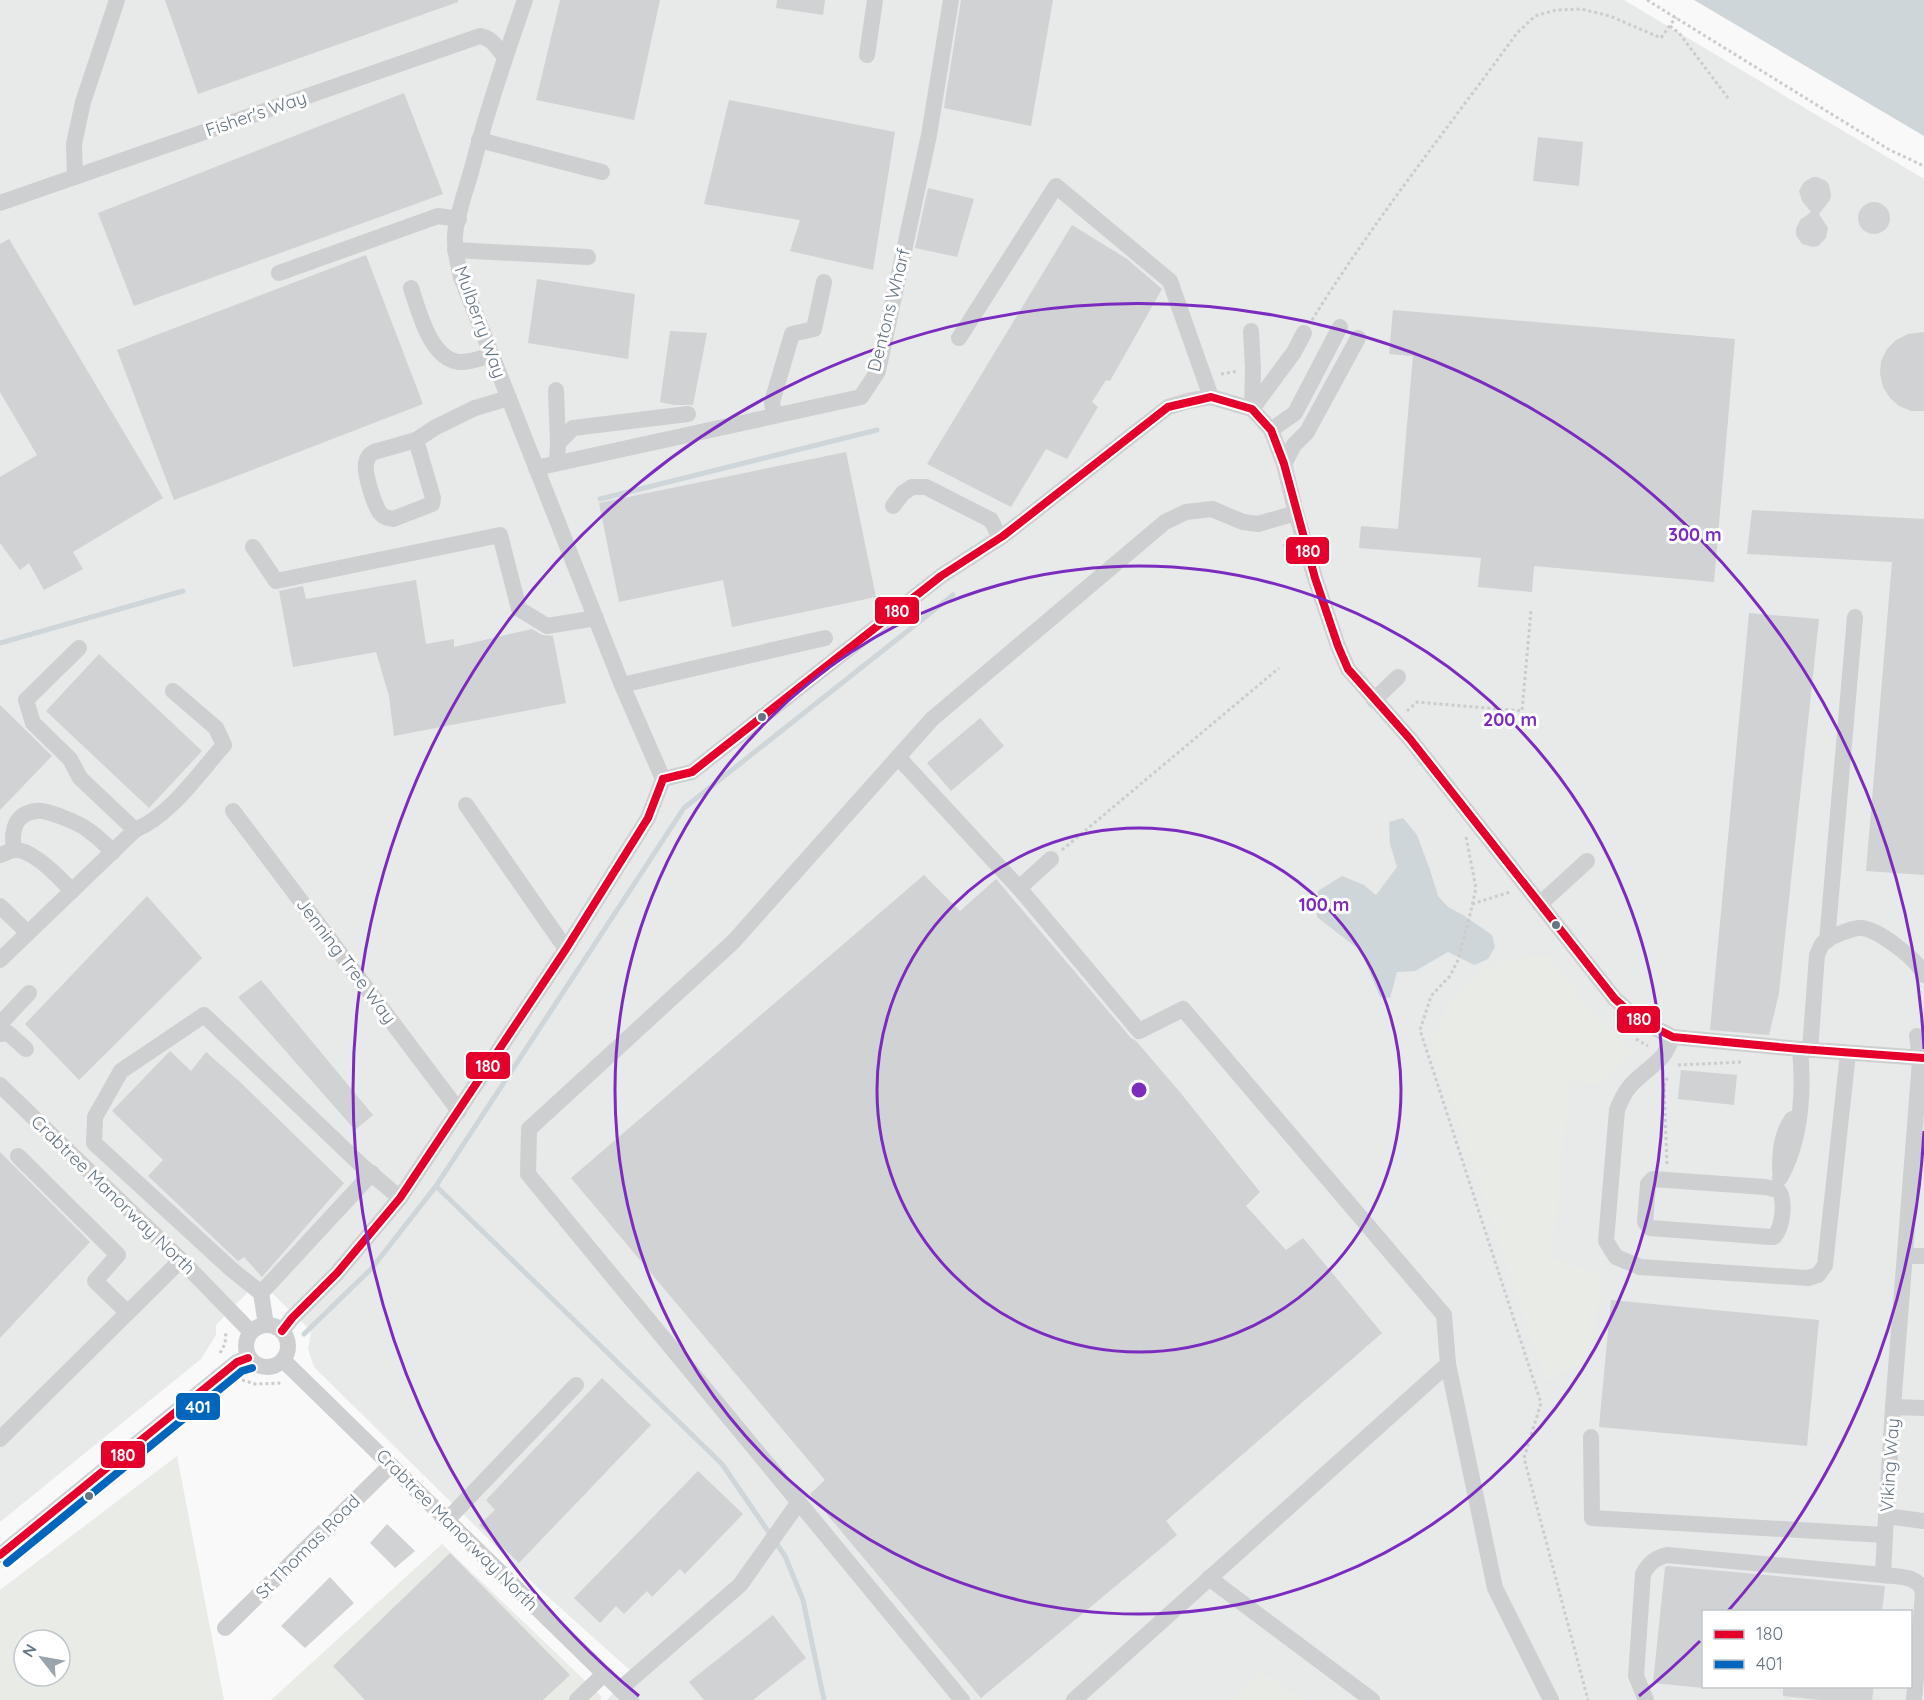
<svg xmlns="http://www.w3.org/2000/svg" width="1924" height="1700" font-family="Quicksand,sans-serif">
	<style>
		.built { fill: #e8e9e9; fill-rule: evenodd }
		.green { fill: #e8ebe6; fill-rule: evenodd }
		.water { fill: #ced6d9 }
		.lines { fill: none; stroke-linecap: round; stroke-linejoin: round }
		.stream { stroke: #ced6d9; stroke-width: 5 }
		.building { fill: #d0d2d3 }
		.path { stroke: #cbcccd; stroke-width: 3; stroke-dasharray: 3 3; stroke-linecap: butt }
		.minor { stroke: #cecfd0; stroke-width: 16 }
		.bus-1-casing { stroke: #fff; stroke-width: 12 }
		.bus-2-casing { stroke: #fff; stroke-width: 12 }
		.bus-1 { stroke: #e4002b; stroke-width: 8 }
		.bus-2 { stroke: #0065bd; stroke-width: 8 }
		.ring { fill: none; stroke: #7b2cbf; stroke-width: 3 }
		.bus-dot { fill: #657683; stroke: #fff; stroke-width: 2 }
		.labels { text-anchor: middle; stroke-width: 6; stroke-linejoin: round; paint-order: stroke }
		.street-label { font-size: 18px; fill: #657683; stroke: #fff }
		.centre { fill: #7b2cbf; stroke: #fff; stroke-width: 3 }
		.ring-label { font-size: 18px; text-anchor: middle; font-weight: bold; fill: #7b2cbf; stroke: #fff; stroke-width: 6; stroke-linejoin: round; paint-order: stroke }
		.line-badge { stroke: #fff; stroke-width: 2 }
		.badge-label { font-size: 16px; text-anchor: middle; font-weight: bold; fill: #fff }
	</style>
	<rect width="100%" height="100%" fill="#f9f9f9"/>
	<path class="built" d="M0,0H1624L1924,179V1700H607L632,1672L537,1587L314,1367L308,1349L311,1331L271,1292H248L216,1325V1335L201,1359L0,1522ZM1704,1612H1910V1686H1704Z"/>
	<g class="green">
		<polygon points="1548,955 1600,1021 1636,1051 1599,1084 1570,1081 1552,1258 1603,1275 1589,1359 1546,1382 1431,1043 1450,999 1496,961"/>
		<path d="M177,1456L224,1700H0V1590ZM24,1640H60V1676H24Z"/>
		<polygon points="442,1544 602,1697 600,1700 271,1700"/>
		<polygon points="1262,1672 1304,1700 1231,1700"/>
	</g>
	<g class="water">
		<polygon points="1694,0 1924,0 1924,136"/>
		<polygon points="1403,818 1417,835 1430,870 1438,896 1448,907 1463,915 1492,935 1495,947 1488,959 1474,965 1448,952 1415,971 1397,972 1390,998 1380,997 1361,951 1317,917 1318,891 1342,876 1364,885 1376,895 1397,867 1390,844 1389,822"/>
	</g>
	<g class="lines">
		<g class="stream">
			<polyline points="600,499 877,430"/>
			<polyline points="0,643 183,591"/>
			<polyline points="436,1186 722,1464 785,1556 803,1600 824,1700"/>
			<polyline points="304,1334 372,1268 436,1186 684,808 953,595"/>
		</g>
	</g>
	<g class="building">
		<polygon points="165,0 458,0 458,2 198,94"/>
		<polygon points="560,0 660,0 634,120 536,100"/>
		<polygon points="777,0 825,0 823,15 776,8"/>
		<polygon points="961,0 1053,0 1031,126 944,108"/>
		<polygon points="404,93 443,194 134,306 98,213"/>
		<polygon points="729,100 895,132 873,270 790,251 800,220 704,204"/>
		<polygon points="1538,137 1583,142 1579,186 1533,181"/>
		<polygon points="1813,177 1817,177 1826,181 1829,185 1831,195 1830,200 1819,214 1828,228 1826,238 1818,246 1813,247 1802,244 1796,235 1796,229 1800,220 1811,212 1802,201 1799,191 1804,182"/>
		<polygon points="928,188 974,199 957,257 915,248"/>
		<circle cx="1874" cy="218" r="16"/>
		<polygon points="1072,225 1127,259 1162,289 1110,381 1106,380 1092,402 1098,407 1067,459 1046,449 1011,507 927,464"/>
		<polygon points="9,239 163,498 73,552 83,569 44,590 29,563 20,570 0,543 0,477 37,455 0,392 0,244"/>
		<polygon points="366,255 423,404 174,500 117,350"/>
		<polygon points="537,279 635,294 628,359 528,343"/>
		<polygon points="1393,310 1735,339 1714,582 1534,566 1532,592 1478,587 1481,558 1359,548 1361,526 1398,529 1413,356 1389,354"/>
		<polygon points="670,331 707,333 693,405 674,405 660,402"/>
		<polygon points="1924,332 1924,411 1911,411 1899,406 1890,398 1883,387 1880,374 1881,361 1887,349 1896,340 1908,334"/>
		<polygon points="846,452 876,597 732,627 723,580 619,602 599,503"/>
		<polygon points="1752,510 1924,519 1924,875 1866,871 1892,562 1747,554"/>
		<polygon points="416,580 426,644 454,639 454,647 532,629 542,635 553,636 566,703 394,736 389,696 376,652 293,667 279,591 303,586 306,599"/>
		<polygon points="1749,613 1819,619 1779,993 1769,1035 1710,1030"/>
		<polygon points="99,654 202,751 149,808 46,711"/>
		<polygon points="0,705 52,756 0,810"/>
		<polygon points="980,718 1004,746 951,791 927,763"/>
		<polygon points="924,875 960,911 996,879 1131,1038 1136,1041 1179,1091 1260,1192 1246,1206 1286,1250 1303,1238 1382,1333 1166,1521 1177,1535 981,1698 810,1494 825,1480 571,1178"/>
		<polygon points="147,896 202,958 79,1080 25,1024"/>
		<polygon points="261,980 373,1115 355,1130 238,997"/>
		<polygon points="170,1051 191,1071 206,1052 239,1081 344,1183 262,1277 244,1257 238,1261 148,1176 163,1160 112,1111"/>
		<polygon points="1681,1070 1737,1075 1734,1105 1678,1099"/>
		<polygon points="0,1152 90,1242 0,1338"/>
		<polygon points="1611,1300 1819,1320 1807,1446 1599,1427"/>
		<polygon points="602,1378 651,1425 519,1563 479,1525 495,1510 486,1500"/>
		<polygon points="698,1471 743,1514 685,1574 680,1569 652,1597 647,1591 624,1614 616,1606 600,1623 574,1598"/>
		<polygon points="387,1524 415,1551 395,1568 370,1543"/>
		<polygon points="450,1553 570,1675 543,1700 365,1700 333,1666"/>
		<polygon points="1668,1566 1885,1586 1882,1611 1704,1611 1704,1688 1653,1683 1665,1567"/>
		<polygon points="330,1577 354,1603 305,1648 281,1626"/>
		<polygon points="773,1615 806,1658 753,1700 704,1700 689,1682"/>
		<polygon points="1783,1686 1874,1686 1872,1700 1819,1700 1783,1696"/>
	</g>
	<g class="lines">
		<g class="path">
			<polyline points="1647,0 1888,149 1924,166"/>
			<polyline points="1670,26 1679,33 1728,98"/>
			<path d="M1312,320C1374,220 1448,128 1517,33L1535,16L1556,10L1581,9L1610,16L1661,38L1676,17"/>
			<polyline points="1221,374 1238,371"/>
			<polyline points="1284,544 1289,554"/>
			<polyline points="1407,711 1417,702 1522,711 1531,611"/>
			<polyline points="1466,837 1476,888 1470,915 1458,960 1450,976 1431,996 1420,1030 1541,1403 1524,1458 1588,1700"/>
			<polyline points="1062,850 1279,668"/>
			<polyline points="1472,904 1510,892"/>
			<polyline points="1636,1039 1648,1046"/>
			<polyline points="1678,1065 1743,1062"/>
			<polyline points="1667,1164 1664,1086 1668,1076"/>
			<polyline points="220,1353 225,1344 226,1331"/>
			<polyline points="242,1380 255,1384 283,1383"/>
		</g>
		<g class="minor">
			<polyline points="867,55 875,0"/>
			<polyline points="479,140 602,172"/>
			<polyline points="75,177 74,144 83,102 117,0"/>
			<path d="M0,203L480,36C492,38 497,48 505,57"/>
			<polyline points="455,250 588,257"/>
			<polyline points="279,273 438,216 459,219"/>
			<path d="M411,288C419,311 430,359 459,362C469,363 481,358 492,355"/>
			<polyline points="1251,331 1253,369 1252,409"/>
			<polyline points="959,338 1056,186 1170,281 1211,397"/>
			<polyline points="556,390 558,443"/>
			<polyline points="1252,409 1294,352 1304,333"/>
			<polyline points="774,416 772,402 792,334 814,329 824,282"/>
			<polyline points="1271,430 1295,413 1340,327"/>
			<path d="M416,440L433,498L432,504L393,519C388,518 383,517 380,513C374,504 364,474 366,463C367,458 370,454 374,452L416,440L436,427L475,408L509,398"/>
			<polyline points="557,463 558,443 573,428 688,414"/>
			<polyline points="1284,464 1294,445 1307,432 1358,338"/>
			<polyline points="536,468 861,397 878,371 929,135 951,0"/>
			<polyline points="893,506 903,493 912,487 926,487 991,520 1000,538"/>
			<polyline points="253,547 276,581 500,535 519,609 547,626 596,618"/>
			<polyline points="622,685 825,638"/>
			<polyline points="1374,700 1398,677"/>
			<polyline points="898,757 1019,888 1051,859"/>
			<polyline points="663,779 692,772 941,576 1003,536 1168,407 1188,401 1211,397 1252,409 1271,430 1284,464 1296,513 1315,578 1338,646 1348,669 1410,739 1615,999 1639,1020 1673,1037 1800,1049 1924,1058"/>
			<polyline points="466,805 566,949"/>
			<polyline points="233,811 459,1111"/>
			<path d="M135,830C171,815 198,774 224,745L216,728L173,691"/>
			<path d="M14,850C11,831 14,814 36,811C46,809 79,823 88,830C97,836 105,844 113,852"/>
			<path d="M0,855C4,854 9,851 14,850C32,848 61,879 72,891"/>
			<polyline points="1019,888 1139,1031 1183,1009 1444,1315 1448,1364 1074,1700"/>
			<polyline points="1540,904 1587,861"/>
			<polyline points="0,906 28,933"/>
			<polyline points="1827,941 1855,617"/>
			<polyline points="0,960 135,830 80,778 70,759 33,723 26,700 79,648"/>
			<polyline points="0,1024 29,993"/>
			<polyline points="0,1034 8,1033 26,1049"/>
			<path d="M1673,1037C1669,1044 1666,1053 1661,1058C1640,1079 1629,1079 1617,1110L1606,1241L1616,1257L1640,1267L1808,1278L1818,1275L1825,1265L1848,1053"/>
			<path d="M1810,1050L1817,955C1819,952 1820,946 1823,943C1829,937 1854,927 1862,928C1879,930 1917,959 1924,975"/>
			<polyline points="0,1085 181,1260 250,1331"/>
			<polyline points="18,1156 118,1255 95,1281 127,1312"/>
			<path d="M1780,1171C1780,1152 1781,1135 1792,1119"/>
			<path d="M1780,1178C1801,1140 1804,1092 1800,1049"/>
			<path d="M1653,1179L1765,1187L1778,1190C1786,1199 1783,1227 1774,1237H1771L1650,1228L1645,1222L1648,1184Z"/>
			<polyline points="1906,1256 1924,1256"/>
			<polyline points="261,1293 372,1173"/>
			<circle cx="267" cy="1346" r="21"/>
			<polyline points="266,1325 261,1293 231,1269 94,1143 95,1117 121,1071 204,1015 360,1164 400,1198"/>
			<path d="M282,1331L292,1318L337,1273L400,1198L566,949L648,818L663,779L622,685L461,277C458,263 454,250 455,235C457,214 465,193 471,172C486,114 505,57 525,0"/>
			<polyline points="283,1360 631,1700"/>
			<polyline points="1448,1364 1495,1588 1551,1700"/>
			<polyline points="1893,1407 1924,1408"/>
			<polyline points="1591,1437 1592,1518 1885,1535 1893,1407 1919,1074 1920,1058 1917,1036"/>
			<polyline points="0,1439 181,1260"/>
			<polyline points="1886,1516 1924,1521"/>
			<polyline points="447,1520 576,1385"/>
			<polyline points="0,1555 237,1362 248,1358"/>
			<polyline points="1883,1575 1885,1535"/>
			<polyline points="1209,1578 1372,1700"/>
			<polyline points="225,1628 391,1465"/>
			<polyline points="620,1689 740,1585 799,1502"/>
			<polyline points="577,1700 604,1674"/>
			<polyline points="962,1700 528,1174 529,1129 733,942 932,719 1165,522 1186,512 1212,509 1243,522 1258,524 1296,513"/>
			<path d="M1646,1700L1636,1676L1643,1574C1649,1563 1655,1558 1667,1555L1883,1575C1898,1577 1921,1575 1923,1594L1914,1700"/>
		</g>
		<g class="bus-1-casing">
			<g id="bus-1">
				<polyline points="663,779 692,772 941,576 1003,536 1168,407 1211,397 1252,409 1271,430 1284,464 1315,578 1338,646 1348,669 1410,739 1615,999 1639,1020 1673,1037 1800,1049 1924,1058"/>
				<polyline points="282,1331 292,1318 337,1273 400,1198 566,949 648,818 663,779"/>
				<polyline points="0,1555 237,1362 248,1358"/>
			</g>
		</g>
		<g class="bus-2-casing">
			<polyline id="bus-2" points="7,1563 242,1371 252,1368"/>
		</g>
		<use href="#bus-1" class="bus-1"/>
		<use href="#bus-2" class="bus-2"/>
	</g>
	<g class="ring">
		<circle cx="1139" cy="1090" r="262"/>
		<circle cx="1139" cy="1090" r="524"/>
		<path d="M1924 1131A786 786 0 0 1 1728 1611M1700 1641A786 786 0 0 1 1639 1696M639 1696A786 786 0 1 1 1924 1049"/>
	</g>
	<g class="bus-dot">
		<circle cx="762" cy="717" r="5"/>
		<circle cx="1556" cy="925" r="5"/>
		<circle cx="89" cy="1496" r="5"/>
	</g>
	<g class="labels">
		<g class="street-label">
			<text transform="translate(256 114) rotate(-19)" y="6">Fisher's Way</text>
			<text transform="translate(889 310) rotate(-76)" y="6">Dentons Wharf</text>
			<text transform="translate(480 322) rotate(70)" y="6">Mulberry Way</text>
			<text transform="translate(346 961) rotate(53)" y="6">Jenning Tree Way</text>
			<text transform="translate(113 1195) rotate(44)" y="6">Crabtree Manorway North</text>
			<text transform="translate(1890 1465) rotate(-86)" y="6">Viking Way</text>
			<text transform="translate(457 1530) rotate(45)" y="6">Crabtree Manorway North</text>
			<text transform="translate(308 1547) rotate(-45)" y="6">St Thomas Road</text>
		</g>
	</g>
	<circle cx="1139" cy="1090" r="9" class="centre"/>
	<g class="ring-label">
		<text x="1695" y="541">300 m</text>
		<text x="1510" y="726">200 m</text>
		<text x="1324" y="911">100 m</text>
	</g>
	<g class="line-badge">
		<rect x="1285" y="536" width="45" height="29" rx="6" fill="#e4002b"/>
		<rect x="874" y="596" width="46" height="29" rx="6" fill="#e4002b"/>
		<rect x="1616" y="1005" width="45" height="29" rx="6" fill="#e4002b"/>
		<rect x="465" y="1051" width="46" height="29" rx="6" fill="#e4002b"/>
		<rect x="175" y="1392" width="46" height="29" rx="6" fill="#0065bd"/>
		<rect x="100" y="1440" width="46" height="29" rx="6" fill="#e4002b"/>
	</g>
	<g class="badge-label">
		<text x="1308" y="557">180</text>
		<text x="897" y="617">180</text>
		<text x="1639" y="1025">180</text>
		<text x="488" y="1072">180</text>
		<text x="198" y="1413">401</text>
		<text x="123" y="1461">180</text>
	</g>
	<rect x="1702" y="1610" width="210" height="78" fill="#ffffff" stroke="#c1c8cd" stroke-width="1.5"/>
	<rect x="1714" y="1630" width="30" height="9" fill="#e4002b" stroke="#c1c8cd" stroke-width="1.5"/>
	<text x="1756" y="1640" font-size="18" fill="#657683">180</text>
	<rect x="1714" y="1660" width="30" height="9" fill="#0065bd" stroke="#c1c8cd" stroke-width="1.5"/>
	<text x="1756" y="1670" font-size="18" fill="#657683">401</text>
	<g transform="translate(42 1658) rotate(301)"><circle r="28" fill="#ffffff" stroke="#c1c8cd" stroke-width="1.5"/>
	<path d="M0-4.5L10 22L0 15L-10 22Z" fill="#99a4ac"/>
	<text y="-9" font-size="16" font-weight="bold" text-anchor="middle" fill="#657683">N</text>
	</g>
</svg>
